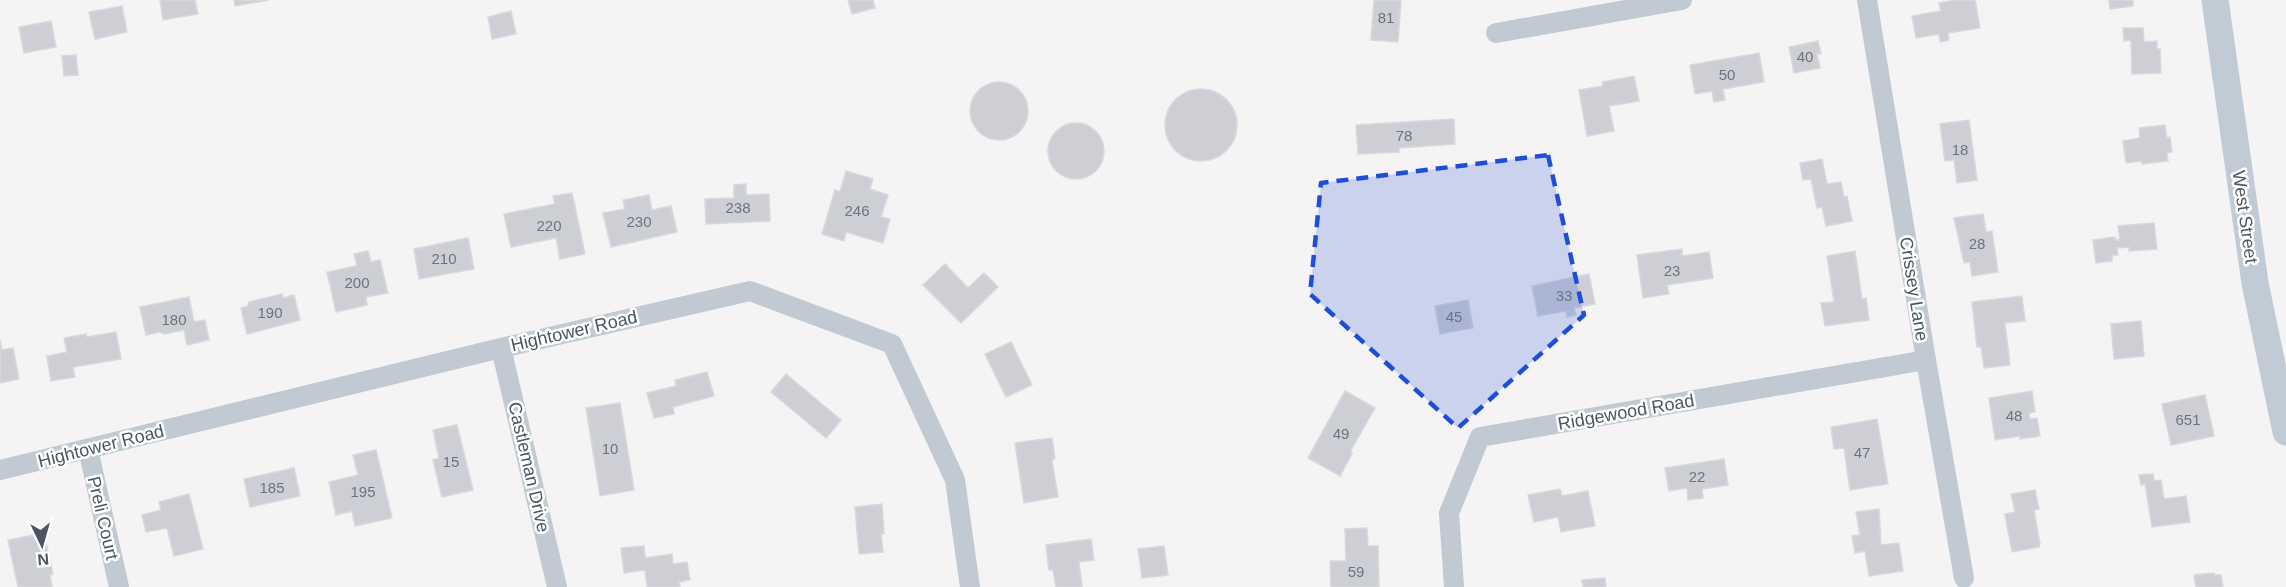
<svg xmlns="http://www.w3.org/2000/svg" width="2286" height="587" font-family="Helvetica,sans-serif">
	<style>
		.building { fill: #cdcfd5; stroke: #d7d9de; stroke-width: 1.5 }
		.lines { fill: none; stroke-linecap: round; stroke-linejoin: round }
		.minor { stroke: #c1cad2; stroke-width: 20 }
		.secondary { stroke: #c1cbd6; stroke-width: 27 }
		.marked { fill: #1d4ed8; fill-opacity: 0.2; stroke: #1d4ed8; stroke-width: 4.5; stroke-dasharray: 12 8; stroke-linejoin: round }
		.labels { text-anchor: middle; stroke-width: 5; stroke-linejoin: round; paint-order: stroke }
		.number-label { font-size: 15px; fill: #6b747e }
		.street-label { font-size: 18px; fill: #4a5661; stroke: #fff }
	</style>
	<rect width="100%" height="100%" fill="#f5f3f3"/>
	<g class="building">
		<polygon points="160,0 195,0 198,14 163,20"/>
		<polygon points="234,0 269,0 235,6"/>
		<polygon points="848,0 873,0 875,8 852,14"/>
		<polygon points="1374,0 1401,0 1398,42 1371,40"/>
		<polygon points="1956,0 1975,0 1980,28 1948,33 1949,40 1940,42 1939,34 1916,38 1912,16 1941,11 1939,3"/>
		<polygon points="2109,0 2133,0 2133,6 2110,9"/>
		<polygon points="122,6 127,32 95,39 89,12"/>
		<polygon points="511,11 516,34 492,39 488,17"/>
		<polygon points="51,21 56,47 24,53 19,27"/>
		<polygon points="2123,28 2143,28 2144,42 2157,41 2157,49 2160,49 2161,73 2132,74 2131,40 2124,41"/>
		<polygon points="1818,41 1821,54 1817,54 1820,68 1794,73 1789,47"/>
		<polygon points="1759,53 1764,82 1723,89 1725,100 1714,102 1712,91 1695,94 1690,65"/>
		<polygon points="76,55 78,75 64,76 62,56"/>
		<polygon points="1634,76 1639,101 1609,106 1614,131 1587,136 1579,90 1603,86 1602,82"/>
		<circle cx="999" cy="111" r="29"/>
		<circle cx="1201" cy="125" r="36"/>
		<polygon points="1454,119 1455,144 1399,148 1399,152 1358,154 1356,125"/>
		<polygon points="1969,120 1977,180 1957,183 1954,160 1945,161 1940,124"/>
		<circle cx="1076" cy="151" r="28"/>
		<polygon points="2165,125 2167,138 2170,137 2172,152 2167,153 2168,161 2142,164 2141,161 2126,163 2123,141 2140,138 2139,128"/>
		<polygon points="1822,159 1827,184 1841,182 1844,197 1847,196 1852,221 1826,226 1822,207 1817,208 1811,179 1803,180 1800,163"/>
		<polygon points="846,171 873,179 870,189 888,195 881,217 890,219 883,243 846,232 844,241 822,234 835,190 840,192"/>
		<polygon points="746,184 746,195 769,194 770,221 706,224 705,199 734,198 734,185"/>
		<polygon points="572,193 585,254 560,259 556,238 511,247 504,214 555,204 553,196"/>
		<polygon points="649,195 652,210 671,206 677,232 611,247 603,213 625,209 623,200"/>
		<polygon points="1983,214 1986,232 1992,231 1998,272 1972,276 1970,262 1964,263 1954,218"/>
		<polygon points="2154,223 2157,249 2129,251 2129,247 2117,248 2118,255 2112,255 2112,261 2096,263 2093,240 2115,237 2115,240 2120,240 2118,226"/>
		<polygon points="468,238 474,269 419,279 414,249"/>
		<polygon points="1682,249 1682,256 1709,252 1713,278 1667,285 1669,294 1643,298 1637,255"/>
		<polygon points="368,251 371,262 380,260 388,293 366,297 367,305 336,312 327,272 357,266 354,254"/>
		<polygon points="1855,251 1862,299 1866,298 1869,320 1825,326 1821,303 1834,302 1827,256"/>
		<polygon points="945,264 968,288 984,273 998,287 961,323 923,285"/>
		<polygon points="1589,274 1595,304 1574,308 1576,315 1567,317 1566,311 1538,316 1532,286"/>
		<polygon points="282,294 283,298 294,295 300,320 247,334 241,308 248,306 249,302"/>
		<polygon points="2022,296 2025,321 2005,323 2010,365 1984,368 1981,347 1977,347 1972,302"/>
		<polygon points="189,297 194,322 205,320 209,340 187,345 184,330 164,334 160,332 146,335 140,307"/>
		<polygon points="1468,300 1473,328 1440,334 1435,306"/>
		<polygon points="2141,321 2144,356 2114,359 2111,324"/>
		<polygon points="116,332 121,359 73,367 75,377 51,381 47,356 67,352 64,338 86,334 87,337"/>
		<polygon points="0,340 2,350 13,348 19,379 0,383"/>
		<polygon points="1011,342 1032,385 1006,397 985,354"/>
		<polygon points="707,372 714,396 673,407 674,414 654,418 647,393 676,386 675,380"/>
		<polygon points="786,374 841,420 826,438 771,392"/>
		<polygon points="1345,391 1375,408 1351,450 1352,454 1340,476 1308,458"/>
		<polygon points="2032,391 2035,412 2029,413 2030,419 2037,418 2040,436 2020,439 2020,436 1995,440 1989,398"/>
		<polygon points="2205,395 2214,436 2171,445 2162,404"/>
		<polygon points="620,403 634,490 600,496 586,408"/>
		<polygon points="1877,419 1888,484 1850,490 1844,448 1834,449 1831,427"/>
		<polygon points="457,425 473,490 442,497 433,460 439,458 433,430"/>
		<polygon points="1052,438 1055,458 1052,461 1058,497 1024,503 1015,443"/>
		<polygon points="376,450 392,518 355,526 352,511 336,515 329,482 358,475 353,455"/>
		<polygon points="1724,459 1728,485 1702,489 1703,498 1688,500 1687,488 1669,491 1665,468"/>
		<polygon points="294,468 300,496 250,507 244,479"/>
		<polygon points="2153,474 2154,481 2161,480 2164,499 2186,496 2190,522 2152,527 2145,484 2141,485 2139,475"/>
		<polygon points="1560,489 1562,496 1588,491 1595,526 1561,532 1558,517 1534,522 1528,495"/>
		<polygon points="2035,490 2039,509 2034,510 2040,544 2039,547 2012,552 2005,514 2015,512 2011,494"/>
		<polygon points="189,494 203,549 174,556 167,528 146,532 142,515 161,510 159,502"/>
		<polygon points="882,504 884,534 881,534 883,552 859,554 855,507"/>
		<polygon points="1879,509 1881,545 1899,543 1903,571 1869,576 1865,551 1855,553 1852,536 1860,535 1856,512"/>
		<polygon points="1367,528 1368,546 1378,546 1379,587 1331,587 1330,561 1346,561 1345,529"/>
		<polygon points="44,533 53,574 50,575 52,587 18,587 8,540"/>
		<polygon points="1091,539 1094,560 1079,562 1082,587 1056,587 1053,570 1049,570 1046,545"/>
		<polygon points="644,546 645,558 672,554 673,564 687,562 690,580 679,582 680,587 647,587 645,570 624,573 621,548"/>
		<polygon points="1164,546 1168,575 1142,578 1138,549"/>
		<polygon points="2214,573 2215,575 2221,575 2223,587 2196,587 2194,575"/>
		<polygon points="1605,578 1606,587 1583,587 1582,580"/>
	</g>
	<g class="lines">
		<g class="minor">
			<polyline points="1867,0 1926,360 1964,578"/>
			<polyline points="1496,33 1682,0"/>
			<polyline points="501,348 557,587"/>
			<polyline points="88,449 119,587"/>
			<polyline points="0,470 501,348 750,291 892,344 955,480 970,587"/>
			<polyline points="1454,587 1449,513 1480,437 1926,360"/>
		</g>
		<polyline class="secondary" points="2215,0 2255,283 2286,432"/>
	</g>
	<path class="marked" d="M1548,155L1584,315L1458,428L1310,294L1321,183Z"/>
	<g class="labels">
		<g class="number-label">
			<text x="1386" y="23">81</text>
			<text x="1805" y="62">40</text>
			<text x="1727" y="80">50</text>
			<text x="1404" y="141">78</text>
			<text x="1960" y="155">18</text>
			<text x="738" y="213">238</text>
			<text x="857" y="216">246</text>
			<text x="639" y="227">230</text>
			<text x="549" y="231">220</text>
			<text x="1977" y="249">28</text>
			<text x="444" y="264">210</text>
			<text x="1672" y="276">23</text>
			<text x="357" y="288">200</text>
			<text x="1564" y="301">33</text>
			<text x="270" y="318">190</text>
			<text x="1454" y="322">45</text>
			<text x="174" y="325">180</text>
			<text x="2014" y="421">48</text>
			<text x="2188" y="425">651</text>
			<text x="1341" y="439">49</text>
			<text x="610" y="454">10</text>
			<text x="1862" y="458">47</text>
			<text x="451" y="467">15</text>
			<text x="1697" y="482">22</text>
			<text x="272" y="493">185</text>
			<text x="363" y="497">195</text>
			<text x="1356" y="577">59</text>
		</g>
		<g class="street-label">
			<text transform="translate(2245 217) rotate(82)" y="6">West Street</text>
			<text transform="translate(1914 289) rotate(81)" y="6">Crissey Lane</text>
			<text transform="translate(574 331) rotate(-13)" y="6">Hightower Road</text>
			<text transform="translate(1626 412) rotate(-10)" y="6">Ridgewood Road</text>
			<text transform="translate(101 446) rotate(-14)" y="6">Hightower Road</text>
			<text transform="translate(529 467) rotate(77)" y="6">Castleman Drive</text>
			<text transform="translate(103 518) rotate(77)" y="6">Preli Court</text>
		</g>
	</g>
	<g transform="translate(42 545) rotate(175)" stroke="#ffffff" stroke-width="4.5" paint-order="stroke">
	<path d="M0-4.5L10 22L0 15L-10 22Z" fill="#4a5661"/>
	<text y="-9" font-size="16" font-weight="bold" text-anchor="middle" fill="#4a5661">N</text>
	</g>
</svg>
